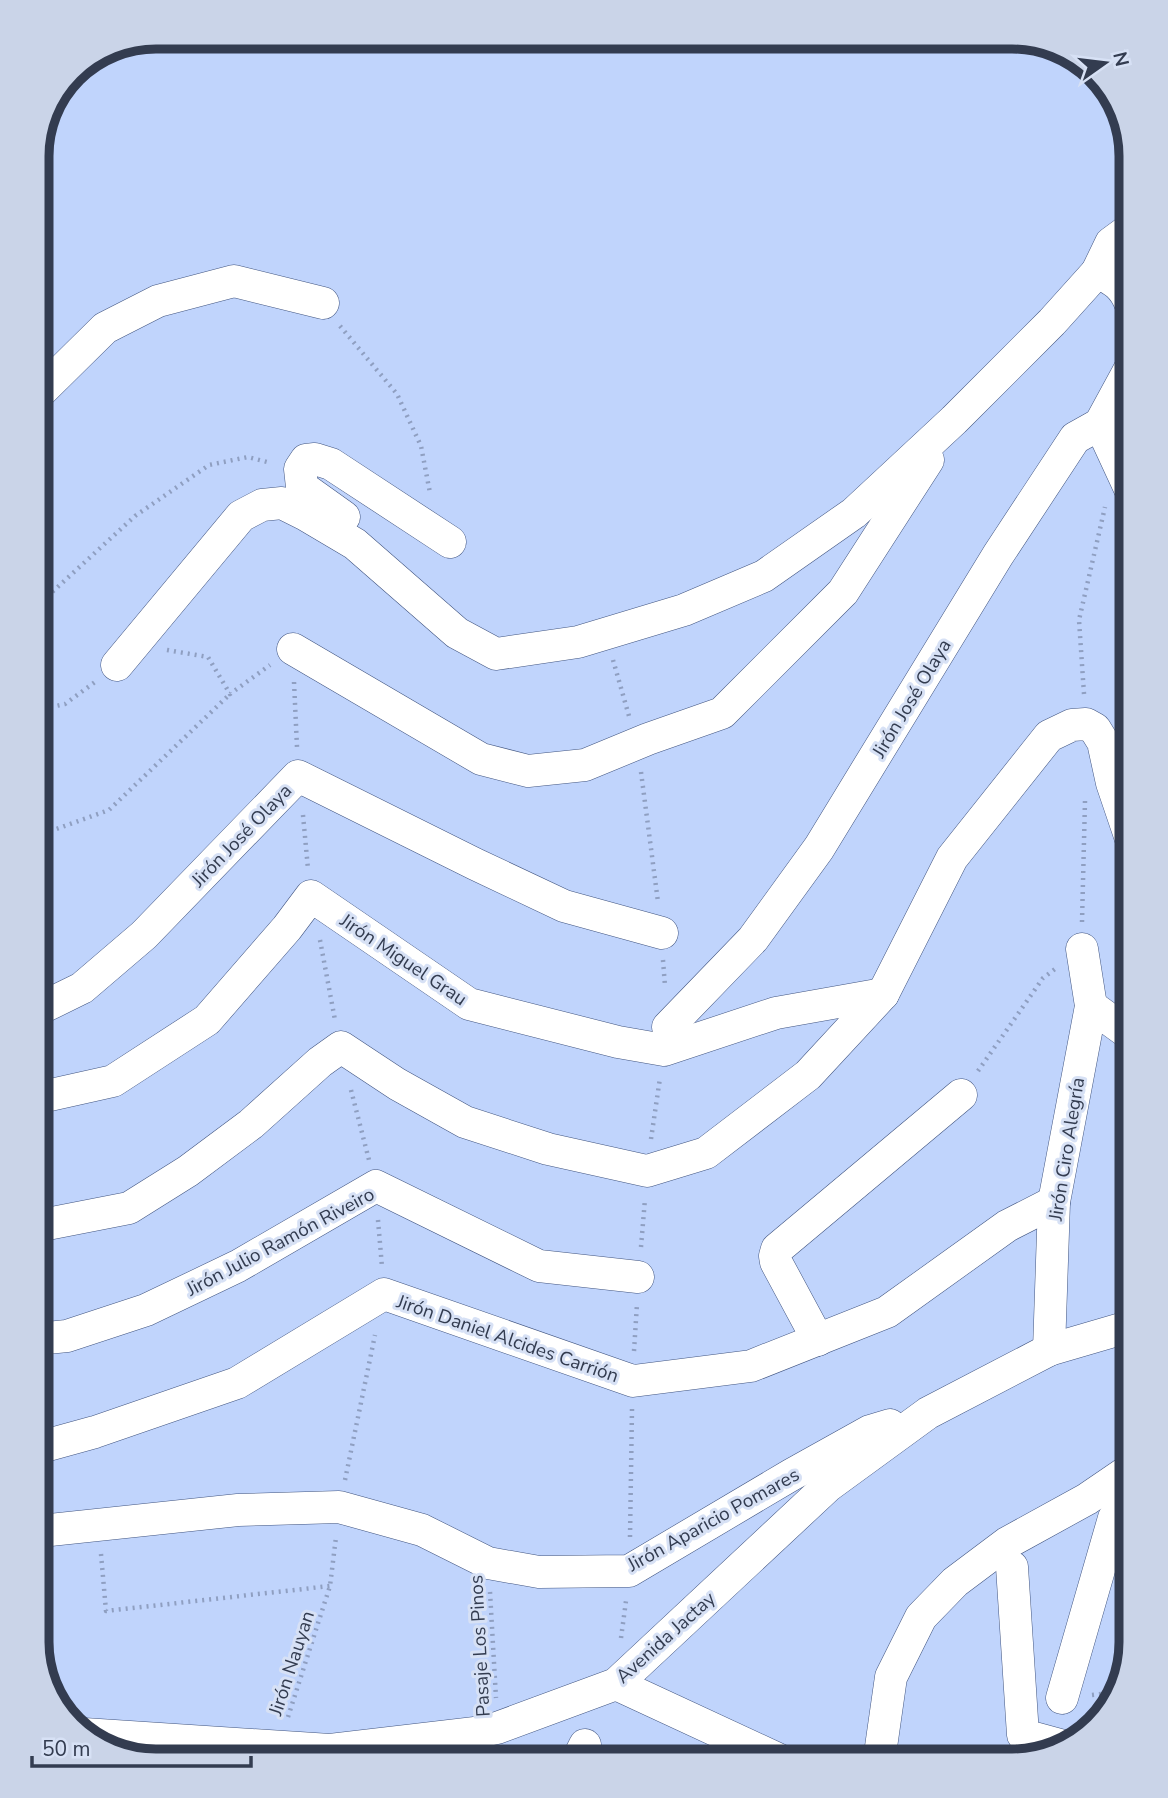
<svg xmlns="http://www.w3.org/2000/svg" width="1168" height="1798" font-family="'Nunito Sans',sans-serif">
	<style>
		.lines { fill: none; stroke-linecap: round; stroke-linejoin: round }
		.minor-casing { stroke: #415580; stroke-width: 33 }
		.path { stroke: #8f9fc1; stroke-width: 4.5; stroke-dasharray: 2 5; stroke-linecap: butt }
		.minor { stroke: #fff; stroke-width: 32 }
		.labels { text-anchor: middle; stroke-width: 6; stroke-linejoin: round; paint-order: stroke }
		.street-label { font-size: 19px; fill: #333c50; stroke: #d7e1f5 }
		.rim { fill: none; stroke: #333c50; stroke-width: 9 }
	</style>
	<rect width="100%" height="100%" fill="#c0d4fc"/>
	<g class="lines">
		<g class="minor-casing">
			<g id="minor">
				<polyline points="1097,272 1111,243 1126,232 1131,235"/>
				<polyline points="37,395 105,328 158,301 234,281 323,303"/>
				<polyline points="1100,424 1131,367"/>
				<polyline points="344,517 302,487 300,469 306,460 315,459 331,464 450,542"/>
				<polyline points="293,649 481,759 528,771 585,765 648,739 722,713 843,592 928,460"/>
				<path d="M117,665L241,516L262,505L282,503L306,515L355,544L457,633L496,654L578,642L684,610L764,576L854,513L954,420L1052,322L1097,272C1114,280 1124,286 1131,305"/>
				<polyline points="1091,1006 1131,1035"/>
				<polyline points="37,1010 82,988 144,935 298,776 475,864 564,906 662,933"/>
				<polyline points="668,1027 753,939 819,848 998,555 1075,438 1100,424 1131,491"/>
				<polyline points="37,1098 113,1081 207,1020 287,928 311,896 469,1004 618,1042 664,1050 776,1013 883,994"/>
				<polyline points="37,1226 129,1208 188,1171 251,1124 320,1062 341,1047 397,1084 465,1122 548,1149 647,1171 706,1153 808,1075 883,994 952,858 1049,736 1072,725 1086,724 1095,729 1103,742 1112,783 1131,839"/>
				<polyline points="37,1339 67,1336 146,1310 238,1266 376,1186 539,1266 638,1277"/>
				<polyline points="818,1340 776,1262 775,1256 777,1249 961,1095"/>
				<polyline points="1049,1350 1054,1202 1091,1006 1082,949"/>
				<polyline points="37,1448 95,1432 237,1383 384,1294 633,1381 751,1366 887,1312 1007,1226 1054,1202"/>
				<polyline points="37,1527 50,1530 238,1510 339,1507 422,1530 488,1563 539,1572 629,1571 791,1475 870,1431 890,1425"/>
				<polyline points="1012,1567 1023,1735 1067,1747"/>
				<polyline points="616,1684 782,1761"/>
				<polyline points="1062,1698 1114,1518 1129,1493"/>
				<polyline points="84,1734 330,1750 475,1733 497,1728 616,1684 828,1486 928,1413 1049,1350 1131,1326"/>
				<polyline points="577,1761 585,1745"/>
				<polyline points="879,1761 891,1677 921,1617 955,1582 1007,1543 1087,1499 1131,1469"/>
			</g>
		</g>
		<g class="path">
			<polyline points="340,326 397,394 421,446 430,493"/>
			<polyline points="37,606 135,516 209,465 248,457 271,463"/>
			<polyline points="167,650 208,657 230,694 270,665"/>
			<polyline points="613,660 629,716"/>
			<polyline points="294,682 297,747"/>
			<polyline points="1084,694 1079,620 1105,507"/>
			<polyline points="37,710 65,704 95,682"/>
			<polyline points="641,772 658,902"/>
			<polyline points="303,815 308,869"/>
			<polyline points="37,836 109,810 230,694"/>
			<polyline points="1082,922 1085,801"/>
			<polyline points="320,940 335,1020"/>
			<polyline points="663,960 665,986"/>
			<polyline points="978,1071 1043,978 1055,969"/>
			<polyline points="351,1090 369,1160"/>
			<polyline points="651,1139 660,1078"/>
			<polyline points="378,1220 382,1267"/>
			<polyline points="641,1247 645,1199"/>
			<polyline points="634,1351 637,1304"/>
			<polyline points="345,1480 375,1335"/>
			<polyline points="630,1537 632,1409"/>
			<polyline points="101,1554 106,1611 330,1586"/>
			<polyline points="490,1592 496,1698"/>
			<polyline points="621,1638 626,1601"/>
			<polyline points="1092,1695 1118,1692"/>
			<polyline points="288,1717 330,1586 336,1537"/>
			<polyline points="948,1761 953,1759 974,1760 1000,1749"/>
		</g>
		<use href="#minor" class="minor"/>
	</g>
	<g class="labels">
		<g class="street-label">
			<text transform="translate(911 698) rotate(-59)" y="7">Jirón José Olaya</text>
			<text transform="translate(241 835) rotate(-46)" y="7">Jirón José Olaya</text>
			<text transform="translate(404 959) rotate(34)" y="7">Jirón Miguel Grau</text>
			<text transform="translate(1066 1149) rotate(-81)" y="7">Jirón Ciro Alegría</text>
			<text transform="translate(280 1241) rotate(-28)" y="7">Jirón Julio Ramón Riveiro</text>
			<text transform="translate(508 1338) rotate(19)" y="7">Jirón Daniel Alcides Carrión</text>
			<text transform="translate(713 1519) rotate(-29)" y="7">Jirón Aparicio Pomares</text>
			<text transform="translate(665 1637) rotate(-42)" y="7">Avenida Jactay</text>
			<text transform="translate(479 1646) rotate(-93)" y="7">Pasaje Los Pinos</text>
			<text transform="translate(291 1663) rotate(-72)" y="7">Jirón Nauyan</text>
		</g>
	</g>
	<path d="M0 0H1168V1798H0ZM156 49H1012A107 107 0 0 1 1119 156V1642A107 107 0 0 1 1012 1749H156A107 107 0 0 1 49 1642V156A107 107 0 0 1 156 49Z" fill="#cad4e8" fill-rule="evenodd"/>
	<path class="rim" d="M156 49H1012A107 107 0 0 1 1119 156V1642A107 107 0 0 1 1012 1749H156A107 107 0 0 1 49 1642V156A107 107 0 0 1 156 49Z"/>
	<g transform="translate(1105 63) rotate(76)" stroke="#d7e1f5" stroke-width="5" paint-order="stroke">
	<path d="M0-5L12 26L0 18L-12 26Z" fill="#333c50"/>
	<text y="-10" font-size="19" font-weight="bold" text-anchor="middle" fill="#333c50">N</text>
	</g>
	<path d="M32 1756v10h219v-10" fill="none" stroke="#333c50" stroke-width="3.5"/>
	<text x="42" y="1756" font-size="21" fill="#333c50" stroke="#d7e1f5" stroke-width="5" paint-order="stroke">50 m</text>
</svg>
